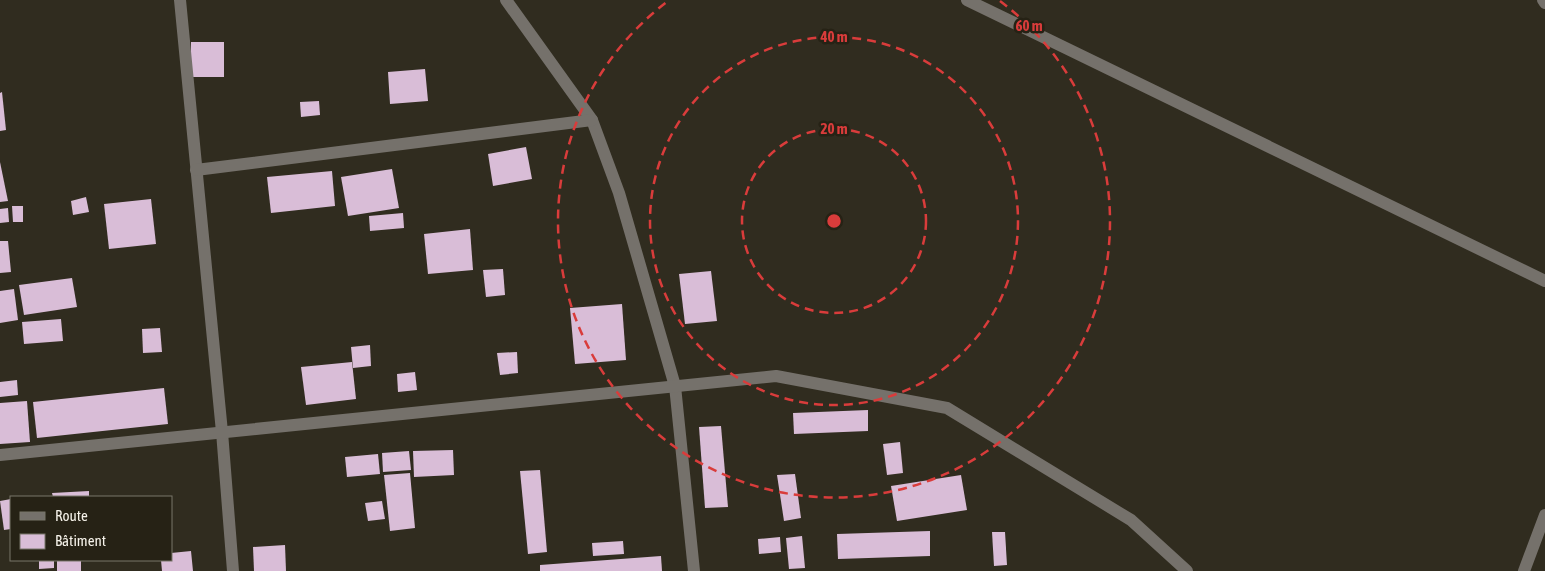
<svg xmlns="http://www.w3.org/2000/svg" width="1545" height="571" font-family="'Asap Condensed',sans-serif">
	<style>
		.building { fill: #d9bdd7 }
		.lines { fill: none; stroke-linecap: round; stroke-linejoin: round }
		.minor { stroke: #75716b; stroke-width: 12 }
		.ring { fill: none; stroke: #d93c3b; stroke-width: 2.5; stroke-dasharray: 9 6 }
		.centre { fill: #d93c3b; stroke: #262215; stroke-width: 2.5 }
		.ring-label { font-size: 15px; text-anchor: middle; font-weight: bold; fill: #d93c3b; stroke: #262215; stroke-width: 5; stroke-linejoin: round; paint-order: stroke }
	</style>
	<rect width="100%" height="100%" fill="#302c1f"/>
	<g class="building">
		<rect x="191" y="42" width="33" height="35"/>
		<polygon points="425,69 428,101 390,104 388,72"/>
		<polygon points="2,92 6,130 0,131 0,93"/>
		<polygon points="319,101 320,115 301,117 300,102"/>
		<polygon points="526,147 532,179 493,186 488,154"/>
		<polygon points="0,162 8,201 0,202"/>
		<polygon points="392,169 399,208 348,216 341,177"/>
		<polygon points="332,171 335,206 271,213 267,177"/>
		<polygon points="86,197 89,212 73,215 71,201"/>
		<polygon points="151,199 156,244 109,249 104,204"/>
		<polygon points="12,206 23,206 23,222 13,222"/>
		<polygon points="8,208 9,222 0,223 0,209"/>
		<polygon points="403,213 404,228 370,231 369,216"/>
		<polygon points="470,229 473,270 428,274 424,234"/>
		<polygon points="0,241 8,241 11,272 0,273"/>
		<polygon points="503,269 505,295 486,297 483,270"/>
		<polygon points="711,271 717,321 685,324 679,274"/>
		<polygon points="72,278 77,307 24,315 19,285"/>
		<polygon points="14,289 18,320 0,323 0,291"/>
		<polygon points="622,304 626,360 575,364 570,308"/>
		<polygon points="61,319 63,341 24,344 22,322"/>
		<polygon points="160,328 162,352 143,353 142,329"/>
		<polygon points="370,345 371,366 353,368 351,347"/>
		<polygon points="517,352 518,373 500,375 497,353"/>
		<polygon points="352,362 356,399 306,405 301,367"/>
		<polygon points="415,372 417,390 398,392 397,374"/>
		<polygon points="17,380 18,395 0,397 0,382"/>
		<polygon points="164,388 168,424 37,438 33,402"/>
		<polygon points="27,401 30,442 0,444 0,403"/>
		<polygon points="868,410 868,431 794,434 793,413"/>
		<polygon points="721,426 728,507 705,508 699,427"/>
		<polygon points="900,442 903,473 887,475 883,444"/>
		<polygon points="453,450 454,475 414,477 413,451"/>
		<polygon points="409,451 411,470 383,472 382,453"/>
		<polygon points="378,454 380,474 347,477 345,457"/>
		<polygon points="540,470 547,552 528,554 520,471"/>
		<polygon points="410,473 415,528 390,531 384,475"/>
		<polygon points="795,474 801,518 784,521 777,475"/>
		<polygon points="961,475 967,510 897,521 891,486"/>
		<polygon points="89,491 89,497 53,497 52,493"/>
		<polygon points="11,499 11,529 4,530 0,501"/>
		<polygon points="382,501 385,519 368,521 365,503"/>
		<polygon points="930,531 930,556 838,559 837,534"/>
		<polygon points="992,532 1005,532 1007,565 994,566"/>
		<polygon points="802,536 805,568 789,569 786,538"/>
		<polygon points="780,537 781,552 759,554 758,539"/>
		<polygon points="623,541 624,554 593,556 592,543"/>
		<polygon points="285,545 286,571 254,571 253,547"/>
		<polygon points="191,551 193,571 162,571 161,560 171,560 171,553"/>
		<polygon points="661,556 662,571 540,571 540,565"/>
		<polygon points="39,560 54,560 54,568 39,569"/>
		<rect x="57" y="560" width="24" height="11"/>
	</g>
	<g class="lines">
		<g class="minor">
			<polyline points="180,0 222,432 233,571"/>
			<polyline points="506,0 592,120 619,193 675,386 694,571"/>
			<polyline points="967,0 1545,281"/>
			<polyline points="1543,0 1545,3"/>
			<polyline points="196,170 592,120"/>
			<polyline points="0,455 776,376 947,408 1131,520 1187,571"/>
			<polyline points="1524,571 1545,515"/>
		</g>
	</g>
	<g class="ring">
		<circle cx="834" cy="221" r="92"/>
		<circle cx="834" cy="221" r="184"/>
		<path d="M1000 1A276 276 0 1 1 668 1"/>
	</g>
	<circle cx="834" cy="221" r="8" class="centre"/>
	<g class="ring-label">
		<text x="1029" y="31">60 m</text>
		<text x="834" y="42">40 m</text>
		<text x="834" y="134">20 m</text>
	</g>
	<rect x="10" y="496" width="162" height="65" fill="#262215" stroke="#79766a"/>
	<rect x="20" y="512" width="25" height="8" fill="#75716b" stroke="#79766a"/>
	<text x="55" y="521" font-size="15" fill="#f6f3ea">Route</text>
	<rect x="20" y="534" width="25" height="15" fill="#d9bdd7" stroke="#79766a"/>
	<text x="55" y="546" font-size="15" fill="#f6f3ea">Bâtiment</text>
</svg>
